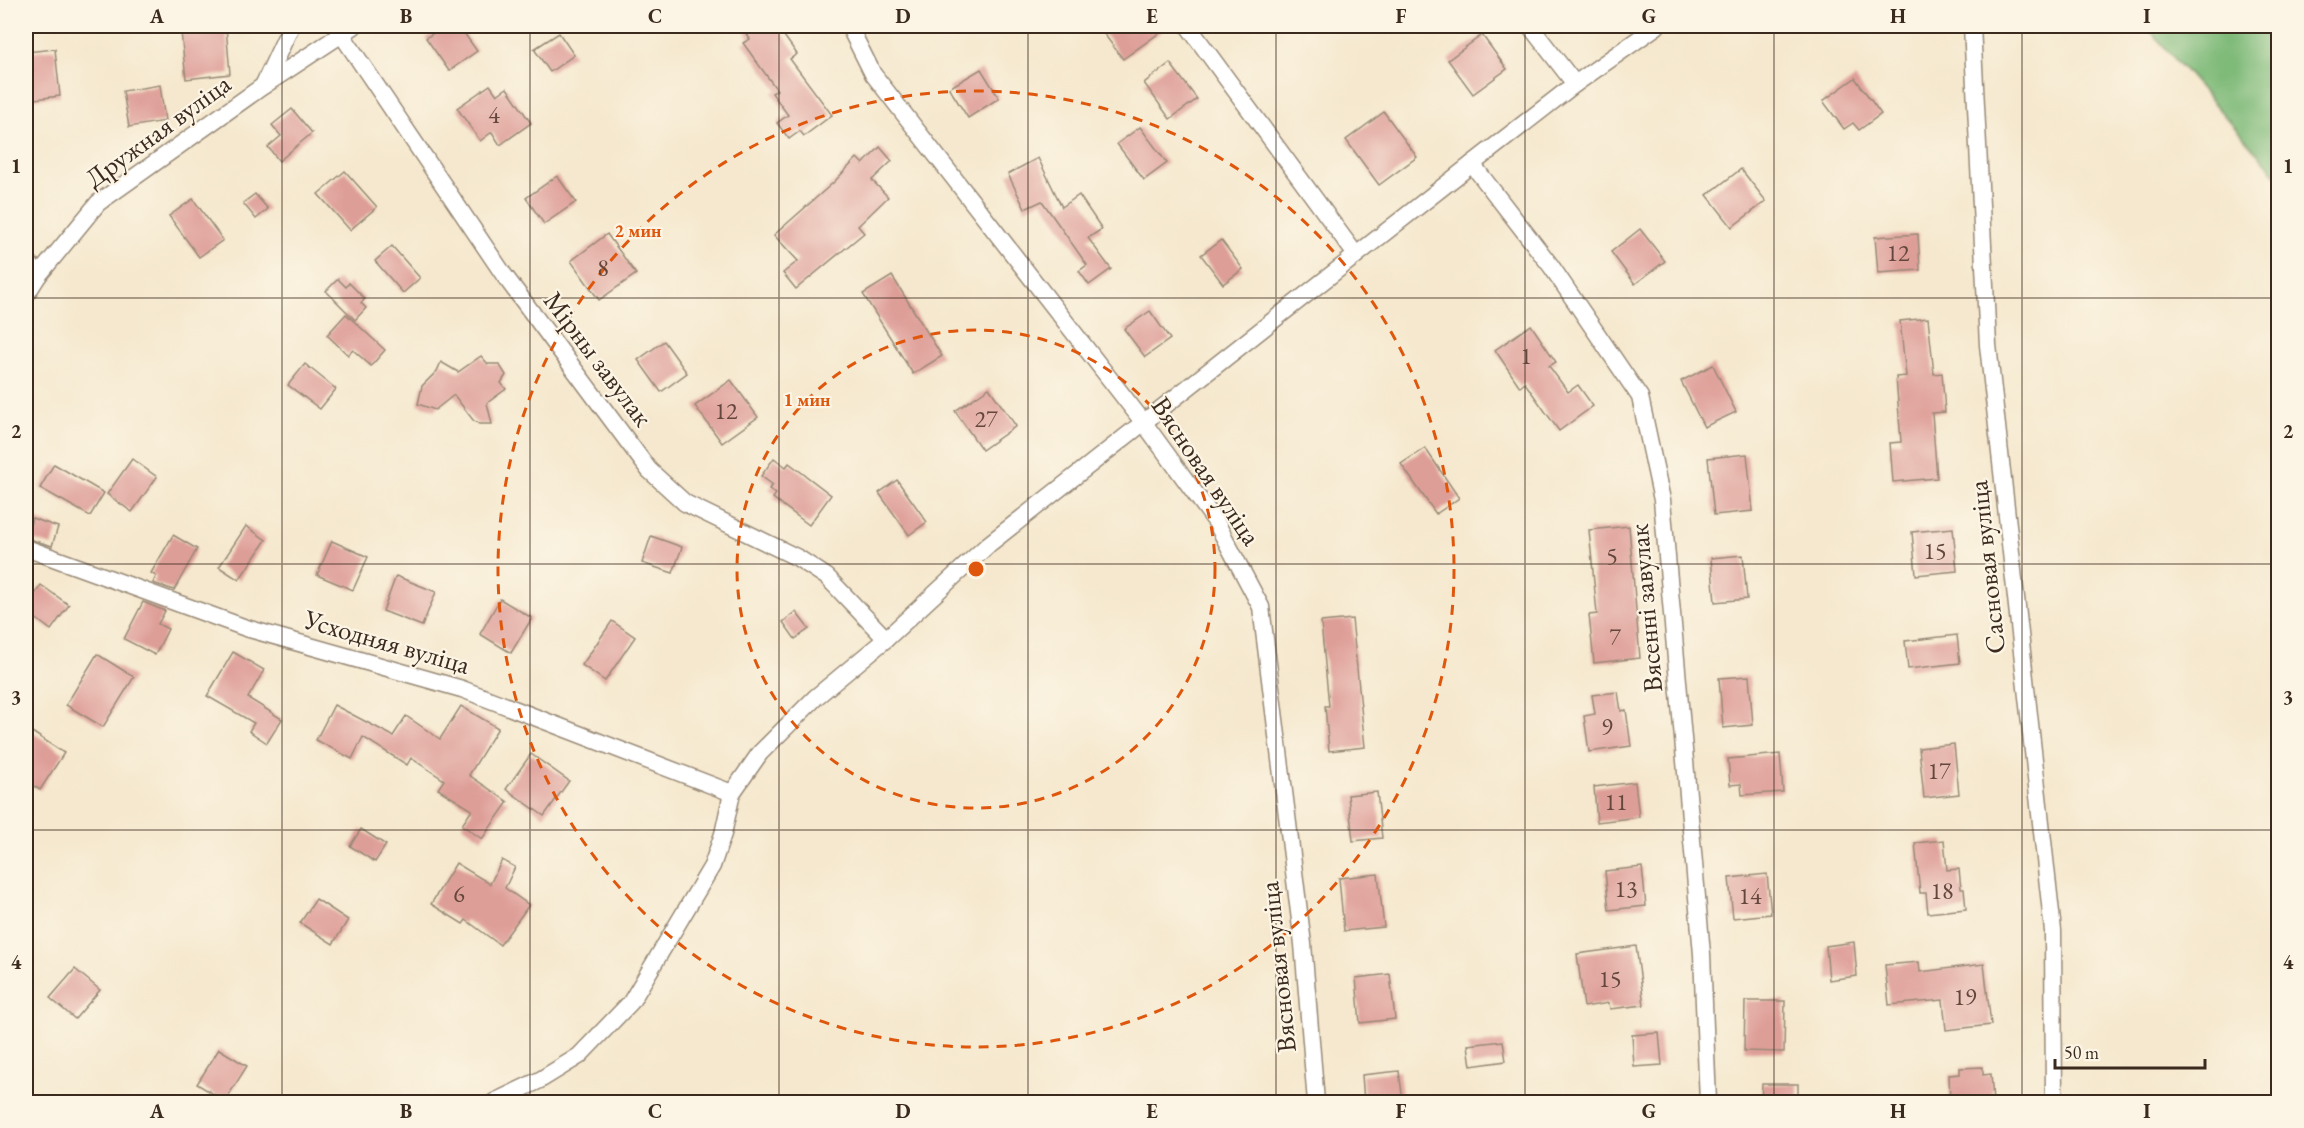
<svg xmlns="http://www.w3.org/2000/svg" width="2304" height="1128" font-family="'EB Garamond',serif">
	<style>
		.forest { fill: #7eba78; stroke: #5c724b; stroke-width: 1.5 }
		.building { fill: #de9e98 }
		.lines { fill: none; stroke-linecap: round; stroke-linejoin: round }
		.street-casing { stroke: #988976; stroke-width: 19 }
		.street { stroke: #fff; stroke-width: 16 }
		.grid { fill: none; stroke: #3b2a1e; stroke-width: 1.5; stroke-opacity: 0.55 }
		.ring { fill: none; stroke: #df570d; stroke-width: 3; stroke-dasharray: 10 8 }
		.labels { text-anchor: middle; stroke-width: 4.5; stroke-linejoin: round; paint-order: stroke }
		.number-label { font-size: 24px; fill: #64473c }
		.street-label { font-size: 27px; fill: #3b2a1e; stroke: #fcf5e5 }
		.centre { fill: #df570d; stroke: #fcf5e5; stroke-width: 3 }
		.ring-label { font-size: 18px; text-anchor: middle; font-weight: bold; fill: #df570d; stroke: #fcf5e5; stroke-width: 4.5; stroke-linejoin: round; paint-order: stroke }
		.neatline { fill: none; stroke: #3b2a1e; stroke-width: 2 }
		.grid-label { font-size: 20px; text-anchor: middle; font-weight: bold; fill: #3b2a1e }
	</style>
	<rect width="100%" height="100%" fill="#fcf5e5"/>
	<filter id="ink" filterUnits="userSpaceOnUse"><feTurbulence type="fractalNoise" baseFrequency=".0167" numOctaves="2"/><feDisplacementMap in="SourceGraphic" scale="12" xChannelSelector="R" yChannelSelector="G"/><feConvolveMatrix kernelMatrix="1 2 1 2 8 2 1 2 1" color-interpolation-filters="sRGB"/></filter>
	<filter id="wash" filterUnits="userSpaceOnUse"><feTurbulence type="fractalNoise" baseFrequency=".008" numOctaves="4" result="noise"/><feDisplacementMap in="SourceGraphic" scale="24" xChannelSelector="R" yChannelSelector="G"/><feGaussianBlur stdDeviation="1.35" result="paint"/><feColorMatrix in="noise" values="0 0 0 0 0 0 0 0 0 0 0 0 0 0 0 0 0 1.4 0 .05"/><feComposite in="paint" operator="in"/></filter>
	<g filter="url(#wash)">
		<rect width="100%" height="100%" fill="#f5e8ce"/>
		<polygon class="forest" points="2146,26 2278,26 2278,177"/>
		<g id="blocks">
			<g class="building">
				<polygon points="444,26 459,26 477,51 449,71 426,38"/>
				<polygon points="740,26 777,26 797,54 790,59 832,115 804,136 800,131 789,139 777,123 788,115 772,93 777,90 743,43 750,39"/>
				<polygon points="1098,26 1169,26 1123,59"/>
				<polygon points="226,27 230,74 186,79 181,32"/>
				<polygon points="559,33 574,55 550,72 534,49"/>
				<polygon points="1482,35 1507,69 1473,94 1448,60"/>
				<polygon points="55,49 60,96 26,100 26,52"/>
				<polygon points="1170,63 1197,99 1170,119 1144,83"/>
				<polygon points="981,69 999,98 968,118 949,88"/>
				<polygon points="1855,78 1881,114 1859,130 1853,123 1844,129 1823,101"/>
				<polygon points="160,85 165,121 129,127 123,91"/>
				<polygon points="490,85 497,95 507,88 531,123 500,145 492,132 480,141 457,108"/>
				<polygon points="292,109 312,133 279,161 268,147 281,136 272,125"/>
				<polygon points="1384,112 1417,157 1379,185 1346,140"/>
				<polygon points="1140,127 1167,163 1144,180 1117,144"/>
				<polygon points="880,147 892,161 872,180 888,197 858,226 864,233 796,289 783,273 798,261 774,235 834,182 857,158 863,164"/>
				<polygon points="1038,158 1062,207 1079,195 1102,229 1088,238 1111,269 1089,285 1079,271 1087,265 1042,201 1025,209 1008,174"/>
				<polygon points="1741,169 1766,201 1732,227 1707,195"/>
				<polygon points="345,171 377,207 350,230 318,194"/>
				<polygon points="557,176 576,202 544,224 526,198"/>
				<polygon points="255,194 268,209 256,219 243,203"/>
				<polygon points="193,199 223,240 199,257 169,216"/>
				<polygon points="1640,229 1665,261 1635,284 1611,252"/>
				<polygon points="607,234 636,274 599,300 571,261"/>
				<polygon points="1918,234 1920,270 1878,273 1875,237"/>
				<polygon points="1221,240 1243,269 1223,284 1201,255"/>
				<polygon points="392,246 420,278 403,293 375,261"/>
				<polygon points="892,276 942,356 913,374 863,294"/>
				<polygon points="338,279 346,287 349,283 365,299 361,303 366,308 355,320 326,291"/>
				<polygon points="1150,311 1170,339 1145,357 1124,329"/>
				<polygon points="346,314 385,350 371,366 353,350 348,355 327,335"/>
				<polygon points="1928,318 1934,374 1942,373 1945,412 1932,413 1937,478 1893,482 1890,443 1901,442 1896,377 1906,376 1900,321"/>
				<polygon points="1531,325 1556,362 1549,366 1568,392 1578,385 1593,406 1559,431 1525,383 1520,387 1495,350"/>
				<polygon points="664,341 687,373 661,392 638,360"/>
				<polygon points="481,356 488,364 499,364 506,375 501,383 506,389 487,403 492,424 479,424 473,420 454,395 435,410 418,404 422,386 437,371 441,362 458,372"/>
				<polygon points="305,364 336,389 320,409 288,385"/>
				<polygon points="1713,365 1736,412 1704,427 1681,381"/>
				<polygon points="731,380 758,417 722,443 695,406"/>
				<polygon points="989,388 1016,426 982,450 955,411"/>
				<polygon points="1425,448 1459,498 1436,514 1401,464"/>
				<polygon points="1747,454 1753,511 1714,515 1708,458"/>
				<polygon points="774,458 786,467 789,463 831,495 809,525 773,498 776,494 769,489 773,485 761,476"/>
				<polygon points="132,459 157,477 132,512 107,494"/>
				<polygon points="54,464 104,493 90,516 40,488"/>
				<polygon points="897,480 927,522 909,535 879,493"/>
				<polygon points="32,518 58,527 52,546 26,538"/>
				<polygon points="246,526 266,540 239,580 219,567"/>
				<polygon points="1629,526 1640,658 1594,663 1589,615 1597,614 1589,530"/>
				<polygon points="1953,528 1957,571 1916,575 1912,532"/>
				<polygon points="173,535 197,549 174,590 153,583 156,576 151,573"/>
				<polygon points="651,536 682,547 673,573 642,563"/>
				<polygon points="332,541 368,557 353,590 317,575"/>
				<polygon points="1743,555 1747,599 1715,602 1711,558"/>
				<polygon points="396,576 436,592 422,626 383,611"/>
				<polygon points="41,585 69,605 51,630 26,611 26,607"/>
				<polygon points="500,599 532,618 511,653 480,634"/>
				<polygon points="143,602 165,611 158,624 168,629 155,655 124,639"/>
				<polygon points="796,612 809,629 795,639 783,622"/>
				<polygon points="1352,619 1365,747 1329,751 1325,706 1329,706 1321,622"/>
				<polygon points="612,621 635,637 605,681 582,665"/>
				<polygon points="1957,635 1960,663 1908,669 1905,641"/>
				<polygon points="233,652 264,670 248,698 282,719 267,743 249,731 254,723 207,696"/>
				<polygon points="97,654 134,677 103,727 66,705"/>
				<polygon points="1749,676 1753,725 1723,728 1719,678"/>
				<polygon points="1618,692 1621,711 1626,710 1631,746 1589,752 1584,716 1595,714 1592,695"/>
				<polygon points="334,705 393,736 406,716 440,739 461,706 498,728 469,775 508,802 482,839 462,825 472,810 438,789 444,780 411,758 407,765 363,737 352,759 316,740"/>
				<polygon points="26,728 64,753 40,790 26,781"/>
				<polygon points="1954,744 1959,794 1924,798 1919,748"/>
				<polygon points="531,754 569,781 544,816 506,789"/>
				<polygon points="1780,754 1783,792 1742,795 1741,784 1730,785 1728,759"/>
				<polygon points="1635,782 1639,817 1597,822 1594,787"/>
				<polygon points="1377,792 1382,838 1353,841 1348,795"/>
				<polygon points="361,829 386,845 375,862 350,846"/>
				<polygon points="1944,840 1947,870 1959,869 1961,889 1964,889 1966,909 1928,913 1926,893 1920,893 1915,843"/>
				<polygon points="502,860 515,867 505,888 529,905 500,945 466,920 463,924 431,904 456,863 490,884"/>
				<polygon points="1642,867 1646,906 1609,910 1605,871"/>
				<polygon points="1378,874 1384,927 1344,931 1339,878"/>
				<polygon points="1767,874 1771,914 1733,918 1729,878"/>
				<polygon points="316,899 348,920 333,944 300,923"/>
				<polygon points="1854,942 1857,976 1829,980 1826,946"/>
				<polygon points="1636,946 1644,1005 1610,1009 1609,1003 1584,1007 1577,954"/>
				<polygon points="1919,962 1920,972 1984,964 1991,1025 1946,1030 1943,1000 1889,1005 1885,965"/>
				<polygon points="75,969 100,990 75,1019 50,998"/>
				<polygon points="1390,974 1395,1019 1360,1023 1356,978"/>
				<polygon points="1745,1001 1785,1001 1784,1052 1744,1051"/>
				<polygon points="1659,1033 1662,1065 1634,1067 1632,1035"/>
				<polygon points="1503,1041 1506,1061 1471,1066 1468,1045"/>
				<polygon points="219,1049 247,1066 225,1101 197,1084"/>
				<polygon points="1983,1067 1983,1075 1991,1074 1993,1102 1950,1102 1949,1075 1960,1074 1960,1068"/>
				<polygon points="1399,1071 1403,1102 1364,1102 1362,1075"/>
				<polygon points="1762,1084 1798,1084 1798,1102 1761,1102"/>
			</g>
		</g>
	</g>
	<g filter="url(#ink)">
		<use href="#blocks" fill-opacity="0" stroke="#988976" stroke-width="1.5"/>
		<g class="lines">
			<g class="street-casing">
				<g id="street">
					<polyline points="336,26 504,275 649,470 685,503 798,558 827,577 886,639"/>
					<polyline points="849,26 873,74 1144,423 1216,522 1261,607 1303,944 1316,1102"/>
					<polyline points="1188,26 1356,255"/>
					<polyline points="1530,26 1575,84"/>
					<polyline points="1972,26 1988,345 2053,931 2054,1102"/>
					<polyline points="263,86 291,26"/>
					<polyline points="1472,164 1551,266 1640,397 1662,500 1702,954 1708,1102"/>
					<polyline points="26,259 38,276 98,203 263,86 354,26"/>
					<polyline points="26,295 38,276"/>
					<polyline points="26,548 246,628 462,689 732,793"/>
					<polyline points="494,1102 540,1080 579,1056 631,1002 712,866 723,834 732,793 760,753 816,697 886,639 989,544 1472,164 1575,84 1657,26"/>
				</g>
			</g>
			<use href="#street" class="street"/>
		</g>
	</g>
	<path class="grid" d="M282,26V1102M530,26V1102M779,26V1102M1028,26V1102M1276,26V1102M1525,26V1102M1774,26V1102M2022,26V1102M26,298H2278M26,564H2278M26,830H2278"/>
	<g class="ring">
		<circle cx="976" cy="569" r="239"/>
		<circle cx="976" cy="569" r="478"/>
	</g>
	<g class="labels">
		<g class="number-label">
			<text x="494" y="123">4</text>
			<text x="1898" y="261">12</text>
			<text x="603" y="276">8</text>
			<text x="1526" y="364">1</text>
			<text x="726" y="419">12</text>
			<text x="986" y="427">27</text>
			<text x="1935" y="559">15</text>
			<text x="1612" y="564">5</text>
			<text x="1615" y="645">7</text>
			<text x="1607" y="735">9</text>
			<text x="1939" y="779">17</text>
			<text x="1616" y="810">11</text>
			<text x="1626" y="897">13</text>
			<text x="1942" y="899">18</text>
			<text x="459" y="902">6</text>
			<text x="1750" y="904">14</text>
			<text x="1610" y="987">15</text>
			<text x="1965" y="1005">19</text>
		</g>
		<g class="street-label">
			<text transform="translate(158 131) rotate(-36)" y="9">Дружная вуліца</text>
			<text transform="translate(598 359) rotate(53)" y="9">Мірны завулак</text>
			<text transform="translate(1206 471) rotate(56)" y="9">Вясновая вуліца</text>
			<text transform="translate(1987 567) rotate(-96)" y="9">Сасновая вуліца</text>
			<text transform="translate(1646 608) rotate(-95)" y="9">Вясенні завулак</text>
			<text transform="translate(387 642) rotate(16)" y="9">Усходняя вуліца</text>
			<text transform="translate(1278 967) rotate(-96)" y="9">Вясновая вуліца</text>
		</g>
	</g>
	<circle cx="976" cy="569" r="9" class="centre"/>
	<g class="ring-label">
		<text x="638" y="237">2 мин</text>
		<text x="807" y="406">1 мин</text>
	</g>
	<rect width="2304" height="1128" fill="none" stroke="#fcf5e5" stroke-width="66"/>
	<path d="M2055 1059v9h150v-9" fill="none" stroke="#3b2a1e" stroke-width="3"/>
	<text x="2064" y="1059" font-size="18" fill="#3b2a1e" stroke="#fcf5e5" stroke-width="4.5" paint-order="stroke">50 m</text>
	<rect x="33" y="33" width="2238" height="1062" class="neatline"/>
	<g class="grid-label">
		<text x="157" y="23">A</text>
		<text x="406" y="23">B</text>
		<text x="655" y="23">C</text>
		<text x="903" y="23">D</text>
		<text x="1152" y="23">E</text>
		<text x="1401" y="23">F</text>
		<text x="1649" y="23">G</text>
		<text x="1898" y="23">H</text>
		<text x="2147" y="23">I</text>
		<text x="16" y="173">1</text>
		<text x="2288" y="173">1</text>
		<text x="16" y="438">2</text>
		<text x="2288" y="438">2</text>
		<text x="16" y="704">3</text>
		<text x="2288" y="704">3</text>
		<text x="16" y="969">4</text>
		<text x="2288" y="969">4</text>
		<text x="157" y="1118">A</text>
		<text x="406" y="1118">B</text>
		<text x="655" y="1118">C</text>
		<text x="903" y="1118">D</text>
		<text x="1152" y="1118">E</text>
		<text x="1401" y="1118">F</text>
		<text x="1649" y="1118">G</text>
		<text x="1898" y="1118">H</text>
		<text x="2147" y="1118">I</text>
	</g>
</svg>
